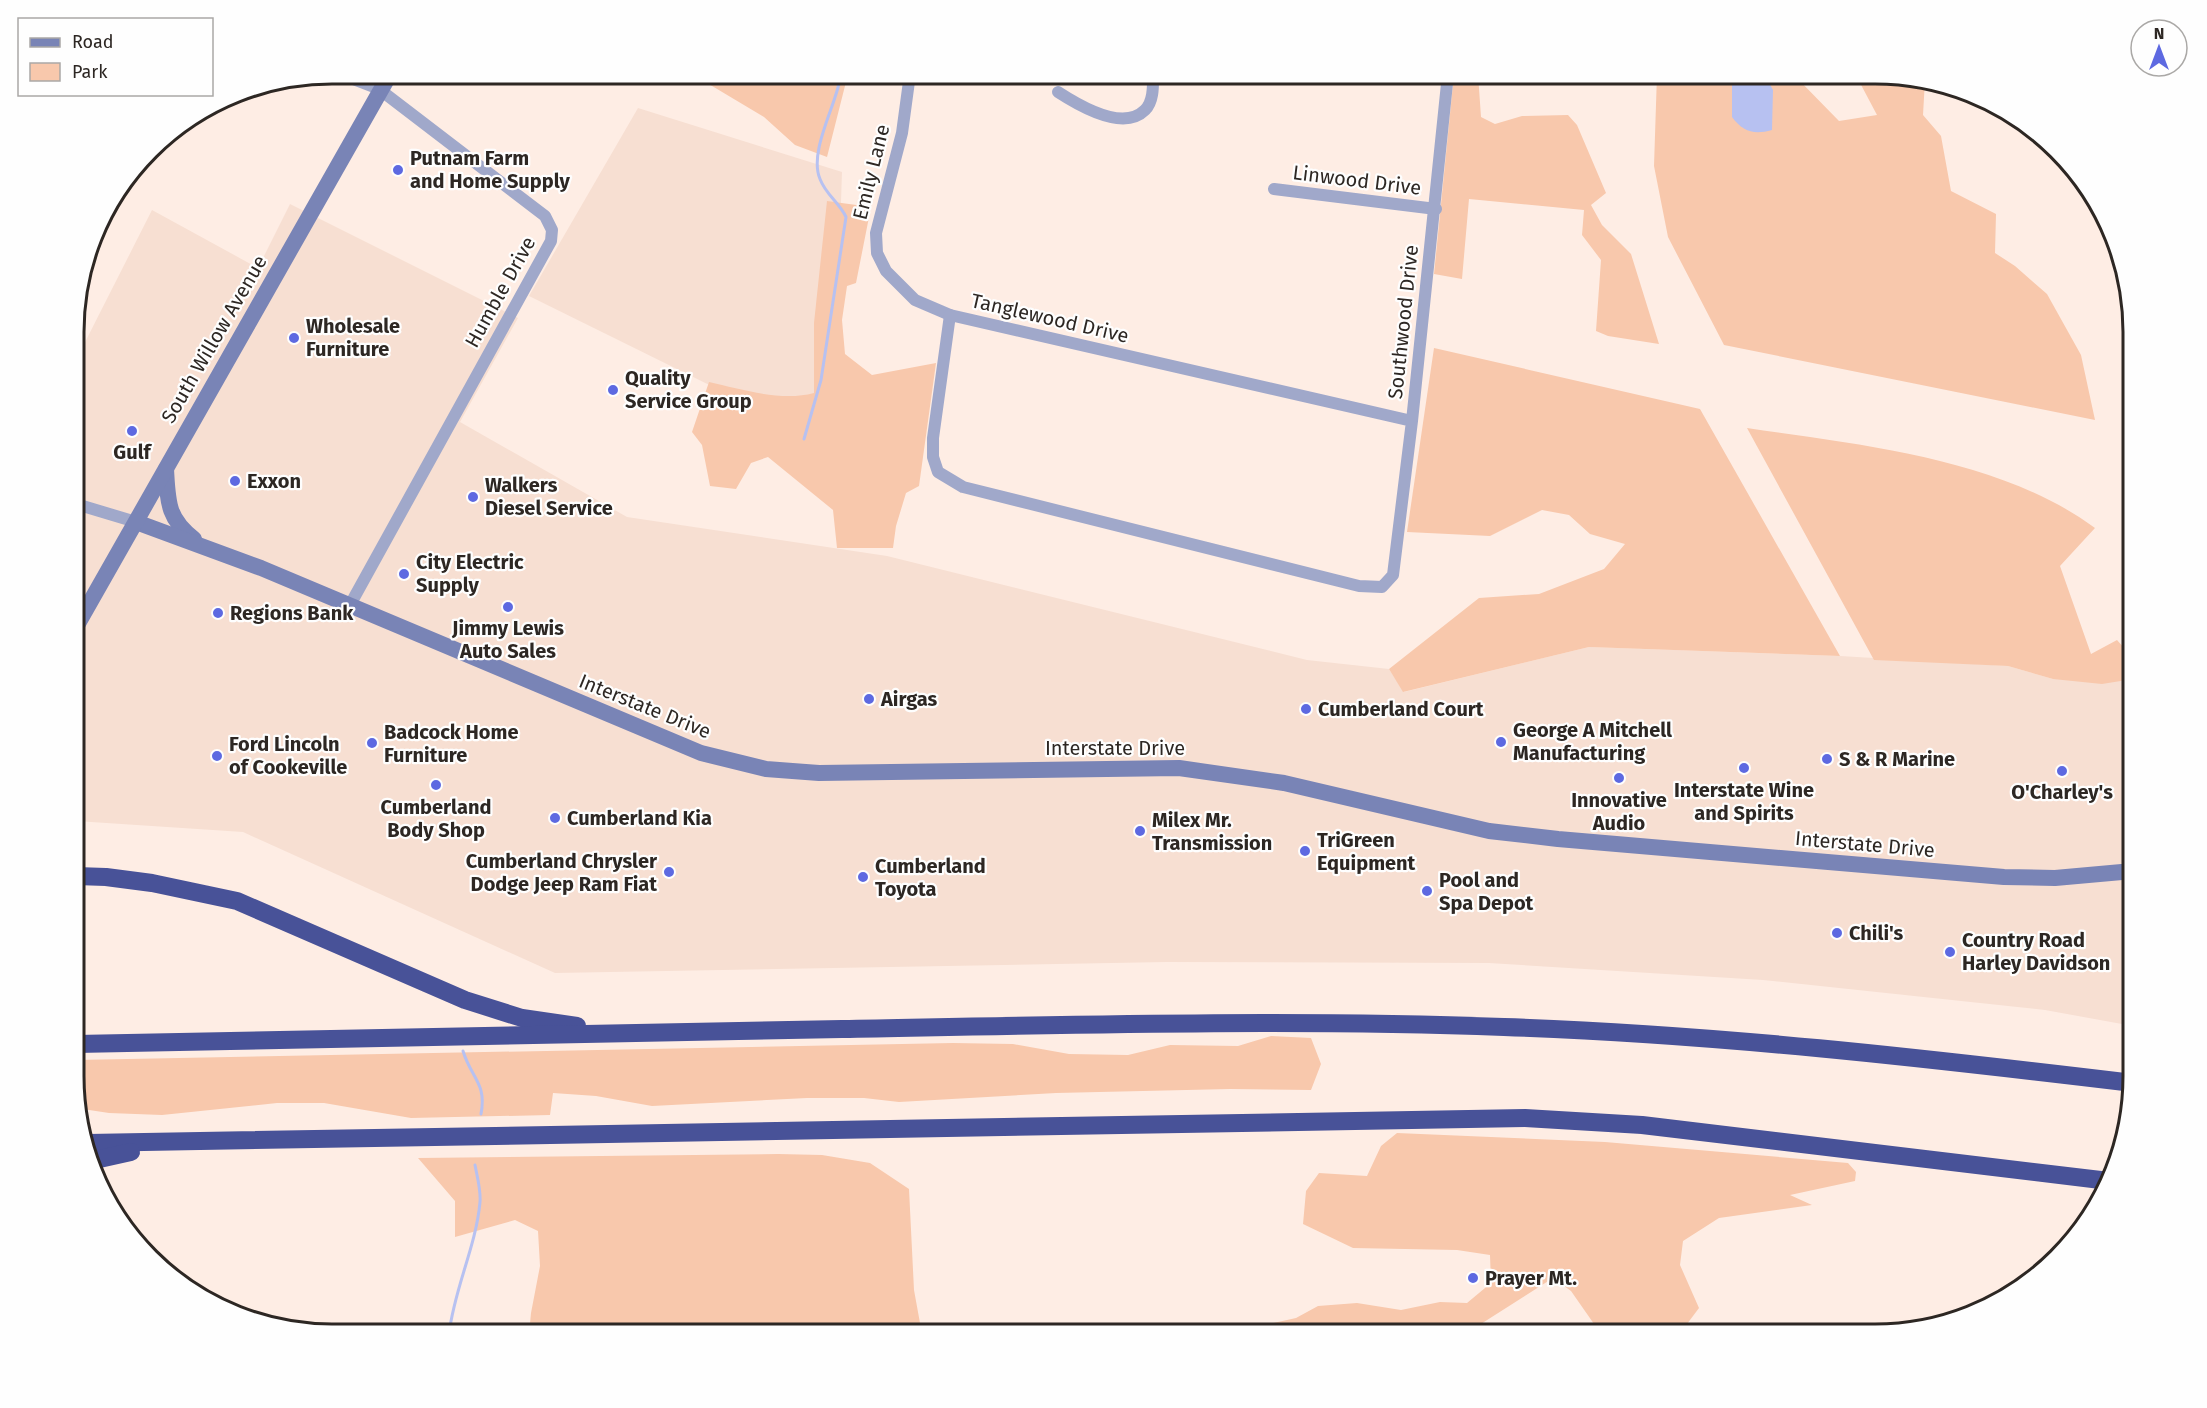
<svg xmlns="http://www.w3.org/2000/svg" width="2207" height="1408" font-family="'Fira Sans',sans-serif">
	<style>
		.built { fill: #f7dfd2 }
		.green { fill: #f8c8ac }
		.water { fill: #b7c1f1 }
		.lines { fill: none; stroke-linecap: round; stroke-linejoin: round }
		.stream { stroke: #b7c1f1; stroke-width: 3 }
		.street { stroke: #a0a8ca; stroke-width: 12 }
		.secondary { stroke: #7984b6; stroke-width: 16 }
		.highway { stroke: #485298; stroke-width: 18 }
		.poi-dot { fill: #5d69e1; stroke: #fefefe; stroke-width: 2 }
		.labels { text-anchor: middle; stroke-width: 4.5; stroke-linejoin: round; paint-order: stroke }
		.poi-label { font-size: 20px; font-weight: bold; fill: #2d2723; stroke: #fefefe; text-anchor: start }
		.street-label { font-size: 20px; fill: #2d2723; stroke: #fefefe }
		.rim { fill: none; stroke: #2d2723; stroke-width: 3 }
	</style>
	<rect width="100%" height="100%" fill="#feede4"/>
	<g class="built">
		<polygon points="638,108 842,172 834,409 762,411 529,296"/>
		<polygon points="290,204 518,318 460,422 627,517 887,556 1307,660 1389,669 1404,692 1589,647 1840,656 2008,666 2053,679 2132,679 2133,657 2133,1026 2045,1010 1763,980 1489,963 1166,962 555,973 243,832 76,821 76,360 152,210 258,268"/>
	</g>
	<g class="green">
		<polygon points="692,74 848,74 827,157 795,145 764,117"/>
		<polygon points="1454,74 1478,74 1481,117 1495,124 1522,116 1568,115 1577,125 1606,193 1591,205 1602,225 1631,254 1659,344 1608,336 1596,331 1601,260 1582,235 1584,210 1469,199 1462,279 1434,274"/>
		<polygon points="1657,74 1793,74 1839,121 1877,115 1859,81 1859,74 1925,80 1923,115 1941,136 1951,191 1996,214 1995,253 2015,266 2047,294 2081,355 2095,420 1724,345 1668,237 1654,166"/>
		<path d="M827,201L871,207L856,283L847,286L842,320L845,354L872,375L936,363L919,486L906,493L896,526L893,548H837L833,510L768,457L751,463L736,489L710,486L702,445L692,432L709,382C741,389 781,402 814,393V323Z"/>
		<polygon points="1434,348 1700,409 1840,656 1589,647 1403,692 1389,669 1479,598 1539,594 1604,569 1625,544 1590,534 1569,515 1542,510 1490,536 1407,532"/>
		<path d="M1747,428C1862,445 2000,458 2095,528L2060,566L2091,654L2117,640L2133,658V679L2102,684L2053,679L2008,666L1874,660Z"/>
		<polygon points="1271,1036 1311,1038 1321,1064 1311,1090 1230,1089 1056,1093 899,1102 864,1098 807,1098 652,1106 596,1096 553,1093 550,1115 411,1118 324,1103 277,1103 162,1115 109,1113 76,1108 76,1060 953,1043 1013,1044 1069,1054 1128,1055 1170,1045 1238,1046"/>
		<polygon points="1397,1133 1605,1142 1848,1163 1856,1172 1855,1181 1790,1195 1812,1205 1719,1218 1683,1241 1680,1265 1699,1308 1684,1328 1682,1334 1601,1334 1571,1291 1553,1278 1473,1329 1477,1334 1254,1334 1265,1325 1296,1318 1318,1306 1357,1303 1401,1310 1440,1302 1467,1303 1491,1283 1490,1255 1457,1250 1353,1248 1303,1224 1306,1191 1319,1173 1367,1176 1381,1146"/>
		<polygon points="778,1154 822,1155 870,1163 909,1189 914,1290 922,1334 529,1334 531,1313 540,1266 538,1231 515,1220 455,1237 455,1201 418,1158"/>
	</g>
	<path class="water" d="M1744,74L1765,75L1773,90L1772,130C1754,135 1743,132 1732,117V77Z"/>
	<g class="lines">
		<g class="stream">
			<path d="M804,439L821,380L846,217C839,202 826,195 820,179C808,151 838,102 841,74"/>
			<path d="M463,1051C471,1078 487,1083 481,1114"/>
			<path d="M449,1334C454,1289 476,1247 480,1202C481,1190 477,1176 475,1165"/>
		</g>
		<g class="street">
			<polyline points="340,74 379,89 545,216 552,230 551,241 350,605"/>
			<polyline points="910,74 902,133 876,233 877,253 886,271 915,300 950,315"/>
			<path d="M1058,92C1078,105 1123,132 1145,110C1154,101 1153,85 1153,74"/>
			<polyline points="1274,189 1436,209"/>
			<polyline points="1412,421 950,315 933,438 933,457 938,472 963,487 1359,586 1382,587 1393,575 1412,421 1448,74"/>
			<polyline points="76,504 136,522"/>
		</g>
		<g class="secondary">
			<path d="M166,469C168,502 167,518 194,539"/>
			<polyline points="136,522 261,568 701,753 766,769 819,773 1179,768 1284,783 1489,831 1558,839 2004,877 2055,878 2133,871"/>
			<polyline points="76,627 390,74"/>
		</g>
		<g class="highway">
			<polyline points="76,876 106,877 152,883 237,901 465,1000 522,1018 577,1026"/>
			<path d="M76,1044C331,1039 586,1034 842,1029C1062,1025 1283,1019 1504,1027C1715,1034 1924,1058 2133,1083"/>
			<polyline points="88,1143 1525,1118 1642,1125 2109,1181"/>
			<polyline points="95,1160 131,1152"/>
		</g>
	</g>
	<g class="poi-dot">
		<circle cx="398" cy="170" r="6"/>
		<circle cx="294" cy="338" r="6"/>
		<circle cx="613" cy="390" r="6"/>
		<circle cx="132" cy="431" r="6"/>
		<circle cx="235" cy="481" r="6"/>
		<circle cx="473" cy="497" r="6"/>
		<circle cx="404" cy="574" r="6"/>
		<circle cx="508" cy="607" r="6"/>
		<circle cx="218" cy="613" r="6"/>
		<circle cx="869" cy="699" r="6"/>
		<circle cx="1306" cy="709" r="6"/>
		<circle cx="1501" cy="742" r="6"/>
		<circle cx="372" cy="743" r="6"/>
		<circle cx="217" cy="756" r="6"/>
		<circle cx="1827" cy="759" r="6"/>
		<circle cx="1744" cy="768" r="6"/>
		<circle cx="2062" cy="771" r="6"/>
		<circle cx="1619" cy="778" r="6"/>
		<circle cx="436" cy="785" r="6"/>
		<circle cx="555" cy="818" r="6"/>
		<circle cx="1140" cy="831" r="6"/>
		<circle cx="1305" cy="851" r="6"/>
		<circle cx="669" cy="872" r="6"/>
		<circle cx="863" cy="877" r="6"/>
		<circle cx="1427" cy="891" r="6"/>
		<circle cx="1837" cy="933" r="6"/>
		<circle cx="1950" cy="952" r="6"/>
		<circle cx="1473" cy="1278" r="6"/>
	</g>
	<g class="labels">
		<g class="poi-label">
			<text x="410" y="165">Putnam Farm<tspan x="410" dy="23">and Home Supply</tspan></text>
			<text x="306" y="333">Wholesale<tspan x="306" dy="23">Furniture</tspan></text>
			<text x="625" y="385">Quality<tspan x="625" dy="23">Service Group</tspan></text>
			<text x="132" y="459" text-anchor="middle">Gulf</text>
			<text x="247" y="488">Exxon</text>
			<text x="485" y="492">Walkers<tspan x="485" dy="23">Diesel Service</tspan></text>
			<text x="416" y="569">City Electric<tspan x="416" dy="23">Supply</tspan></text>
			<text x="230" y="620">Regions Bank</text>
			<text x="508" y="635" text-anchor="middle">Jimmy Lewis<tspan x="508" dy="23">Auto Sales</tspan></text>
			<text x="881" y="706">Airgas</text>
			<text x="1318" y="716">Cumberland Court</text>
			<text x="1513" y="737">George A Mitchell<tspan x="1513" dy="23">Manufacturing</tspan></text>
			<text x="384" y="739">Badcock Home<tspan x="384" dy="23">Furniture</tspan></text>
			<text x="229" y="751">Ford Lincoln<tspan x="229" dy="23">of Cookeville</tspan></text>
			<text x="1839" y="766">S &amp; R Marine</text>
			<text x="1744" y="797" text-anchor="middle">Interstate Wine<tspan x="1744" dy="23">and Spirits</tspan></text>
			<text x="2062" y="799" text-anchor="middle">O'Charley's</text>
			<text x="1619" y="807" text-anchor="middle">Innovative<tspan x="1619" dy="23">Audio</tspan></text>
			<text x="436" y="814" text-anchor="middle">Cumberland<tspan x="436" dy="23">Body Shop</tspan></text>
			<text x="567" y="825">Cumberland Kia</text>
			<text x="1152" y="827">Milex Mr.<tspan x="1152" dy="23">Transmission</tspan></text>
			<text x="1317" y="847">TriGreen<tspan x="1317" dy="23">Equipment</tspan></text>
			<text x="657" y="868" text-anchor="end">Cumberland Chrysler<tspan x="657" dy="23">Dodge Jeep Ram Fiat</tspan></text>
			<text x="875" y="873">Cumberland<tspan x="875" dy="23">Toyota</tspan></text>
			<text x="1439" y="887">Pool and<tspan x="1439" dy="23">Spa Depot</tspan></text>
			<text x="1849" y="940">Chili's</text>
			<text x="1962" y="947">Country Road<tspan x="1962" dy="23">Harley Davidson</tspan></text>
			<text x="1485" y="1285">Prayer Mt.</text>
		</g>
		<g class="street-label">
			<text transform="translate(871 172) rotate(-76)" y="7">Emily Lane</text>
			<text transform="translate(1357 180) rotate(7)" y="7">Linwood Drive</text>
			<text transform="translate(500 292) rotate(-61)" y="7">Humble Drive</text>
			<text transform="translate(1050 318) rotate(13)" y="7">Tanglewood Drive</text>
			<text transform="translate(1403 322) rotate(-84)" y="7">Southwood Drive</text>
			<text transform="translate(214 339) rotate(-60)" y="7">South Willow Avenue</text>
			<text transform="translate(645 706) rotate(22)" y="7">Interstate Drive</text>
			<text x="1115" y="755">Interstate Drive</text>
			<text transform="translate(1865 844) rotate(5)" y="7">Interstate Drive</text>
		</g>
	</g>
	<path d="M0 0H2207V1408H0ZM332 84H1875A248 248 0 0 1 2123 332V1076A248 248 0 0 1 1875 1324H332A248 248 0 0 1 84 1076V332A248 248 0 0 1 332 84Z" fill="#fefefe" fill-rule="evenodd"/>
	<path class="rim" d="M332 84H1875A248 248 0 0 1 2123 332V1076A248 248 0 0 1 1875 1324H332A248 248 0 0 1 84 1076V332A248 248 0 0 1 332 84Z"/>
	<rect x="18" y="18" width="195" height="78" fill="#fefefe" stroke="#aaa8a6" stroke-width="1.5"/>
	<rect x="30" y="38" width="30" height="9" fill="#7984b6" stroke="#aaa8a6" stroke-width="1.5"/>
	<text x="72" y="48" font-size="18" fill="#2d2723">Road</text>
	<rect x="30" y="63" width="30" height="18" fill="#f8c8ac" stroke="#aaa8a6" stroke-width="1.5"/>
	<text x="72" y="78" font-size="18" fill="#2d2723">Park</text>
	<g transform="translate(2159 48)"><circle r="28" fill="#fefefe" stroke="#aaa8a6" stroke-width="1.5"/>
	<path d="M0-4.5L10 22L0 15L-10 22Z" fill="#5d69e1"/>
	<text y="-9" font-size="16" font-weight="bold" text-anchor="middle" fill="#2d2723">N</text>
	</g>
</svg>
